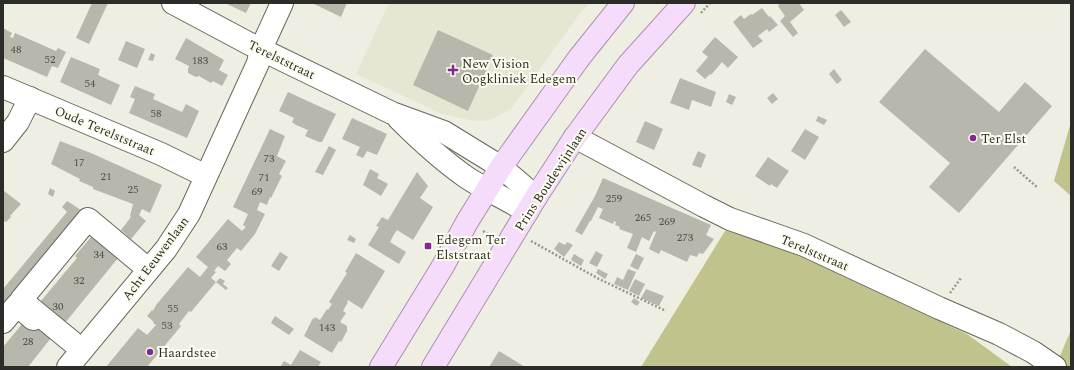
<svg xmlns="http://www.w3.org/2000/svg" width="1074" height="370" font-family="Spectral,serif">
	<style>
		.built { fill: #e6e7d2 }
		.green { fill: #c0c38c }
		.building { fill: #b7b7ab }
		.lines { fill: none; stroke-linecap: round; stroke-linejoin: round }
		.minor-casing { stroke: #67675c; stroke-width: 24 }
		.major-casing { stroke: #ab8fb0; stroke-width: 24 }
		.path { stroke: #96978e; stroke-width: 2.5; stroke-dasharray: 2 2; stroke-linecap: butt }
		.minor { stroke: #fff; stroke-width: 22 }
		.major { stroke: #f5dcfb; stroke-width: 22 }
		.poi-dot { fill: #832996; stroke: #fcfdef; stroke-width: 1.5 }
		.labels { text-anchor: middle; stroke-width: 4; stroke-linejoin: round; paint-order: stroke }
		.number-label { font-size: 11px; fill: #4f5049 }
		.street-label { font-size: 13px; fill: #2c2d28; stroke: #fcfdef }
		.poi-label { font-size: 13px; fill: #2c2d28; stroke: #fcfdef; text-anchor: start }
	</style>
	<rect width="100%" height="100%" fill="#eeefe2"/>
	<polygon class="built" points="389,3 590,3 578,16 511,109 492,119 485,121 474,121 442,114 356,74"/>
	<g class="green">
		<polygon points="1071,122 1071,196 1054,181"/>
		<polygon points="730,223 967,334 1012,367 641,367"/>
		<polygon points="1071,330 1071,367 1064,367 1060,356"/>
	</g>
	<g class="building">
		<polygon points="92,3 108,3 89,44 76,38"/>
		<polygon points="225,3 251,3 246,13"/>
		<polygon points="312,3 347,3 341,17"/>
		<polygon points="778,3 799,3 804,10 790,22 798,33 793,37 780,21 785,16 778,6 779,5"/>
		<polygon points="762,8 769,17 770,16 778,25 769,32 767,29 758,36 763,41 753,48 733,22 741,15 744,19 751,14 752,15"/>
		<polygon points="841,10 851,22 844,27 835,15"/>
		<polygon points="3,28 12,33 10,37 13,38 15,33 56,51 58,48 66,52 58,68 52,66 47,77 3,58"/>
		<polygon points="438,30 493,55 468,111 413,85"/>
		<polygon points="715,37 738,57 728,68 722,62 711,75 710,74 705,79 696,71 708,57 702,52"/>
		<polygon points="186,38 224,60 219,70 228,75 222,86 213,81 211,83 199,76 196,77 188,73 188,69 189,66 175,59"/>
		<polygon points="126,41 145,49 137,68 118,60"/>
		<polygon points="925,49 999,112 1025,82 1052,106 959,213 929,187 950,163 879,102"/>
		<polygon points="151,53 155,55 153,61 148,60"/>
		<polygon points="71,57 100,69 98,75 120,85 111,105 60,82"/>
		<polygon points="834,69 842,80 837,84 829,74"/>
		<polygon points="680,78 716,92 711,107 692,100 689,110 670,103"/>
		<polygon points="135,86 155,94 153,99 182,112 186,104 199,111 187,138 129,113 135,99 130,97"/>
		<polygon points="288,92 336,114 322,142 319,142 305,136 308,130 296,125 292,122 294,118 279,111"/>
		<polygon points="773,93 778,99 772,104 767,98"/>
		<polygon points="729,94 736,97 732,105 726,102"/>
		<polygon points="818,116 827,120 824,125 816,121"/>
		<polygon points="352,118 387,134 377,155 367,151 363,158 356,155 360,147 342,139"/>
		<polygon points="645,121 663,129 654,150 636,142"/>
		<polygon points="270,129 285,136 277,156 286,161 279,174 282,176 271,198 270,197 267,205 260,202 257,210 265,214 255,234 241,251 237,248 227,260 231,264 225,271 218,266 214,271 216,272 211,278 216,282 220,278 225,281 223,284 228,288 226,290 216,282 191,312 189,311 179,324 181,326 147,367 106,367 138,328 147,335 156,325 153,323 154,322 147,316 152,310 153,311 156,305 188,267 200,277 208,267 196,257 228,219 242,231 246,227 243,225 248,214 233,207"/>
		<polygon points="805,129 819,137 805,160 791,151"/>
		<polygon points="60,141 91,153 162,185 150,213 142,209 139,215 146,221 131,239 121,230 131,217 130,216 133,204 93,189 93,187 79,181 80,179 51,164"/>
		<polygon points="329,146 336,150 323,175 315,172"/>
		<polygon points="698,151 706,155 701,168 692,165"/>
		<polygon points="768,157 789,171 777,188 771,184 770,186 755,176"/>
		<polygon points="370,169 379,174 377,178 388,184 381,196 363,185"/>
		<polygon points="417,172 428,186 420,198 433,207 413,240 397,230 393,236 390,242 406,252 399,264 368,245 379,227 376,226 382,217 388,220"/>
		<polygon points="603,178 711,225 706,235 714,239 703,254 699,253 697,257 690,255 687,262 661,250 659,254 649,249 656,232 654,231 649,241 642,237 636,252 627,248 633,234 619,229 620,227 615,225 616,222 614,221 613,224 599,218 603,209 598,207 591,221 590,221 582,235 575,231 595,196"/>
		<polygon points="50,188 55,191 53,197 48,194"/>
		<polygon points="3,190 21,204 10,216 11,217 6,222 4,221 3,222"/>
		<polygon points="67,201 84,212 3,311 3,289 67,212 62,207"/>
		<polygon points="96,231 123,252 60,329 35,308 77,258 75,256"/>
		<polygon points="350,235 356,239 354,243 347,240"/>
		<polygon points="559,242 565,245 567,242 573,245 564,257 554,249"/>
		<polygon points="596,251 603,255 597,267 589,263"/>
		<polygon points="280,252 288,257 279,271 271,266"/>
		<polygon points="356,253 385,271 362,309 348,300 347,302 348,302 343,311 346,313 340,322 347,326 347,331 341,342 339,341 332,353 304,336 313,318 314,319 315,317 320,320 327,309 328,310 332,304 329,302 347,273 345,272"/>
		<polygon points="574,254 584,260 581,266 571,260"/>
		<polygon points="636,254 644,258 638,270 630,266"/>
		<polygon points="598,269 608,274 605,279 596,273"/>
		<polygon points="628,269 636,272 628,290 614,284 617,277 623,280"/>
		<polygon points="635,279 645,284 639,296 629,291"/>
		<polygon points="646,289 664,296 659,306 641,298"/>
		<polygon points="634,298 640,302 637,306 631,302"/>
		<polygon points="275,316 294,329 289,335 271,323"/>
		<polygon points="27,318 51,338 28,367 3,367 3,347"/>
		<polygon points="300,350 321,362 318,367 280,367 284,361 291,365"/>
		<polygon points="499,351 525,367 489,367"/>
	</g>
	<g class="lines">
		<g class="minor-casing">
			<g id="minor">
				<polyline points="173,3 248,43 392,113 444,132 501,167 536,197"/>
				<polyline points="3,87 161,154 206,176"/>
				<path d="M399,119C420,140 442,160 466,177C485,190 508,199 527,212"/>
				<polyline points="575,137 704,206 730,219 804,245 939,308 999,334 1033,352 1055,367"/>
				<polyline points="3,141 18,122 30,98"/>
				<polyline points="3,322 17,305 33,319"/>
				<polyline points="82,350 21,300 88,219 148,269"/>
				<polyline points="68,367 166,249 189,214 258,63 261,49 282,3"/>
			</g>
		</g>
		<g class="major-casing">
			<g id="major">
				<polyline points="381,367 443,266 467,222 501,167 579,58 623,3"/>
				<polyline points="433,367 536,197 575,137 628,65 684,3"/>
			</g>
		</g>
		<g class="path">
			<polyline points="701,13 710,3"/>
			<polyline points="1014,167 1038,188"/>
			<polyline points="483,231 492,237"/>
			<polyline points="531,241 599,279 666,311"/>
			<polyline points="950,293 961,278"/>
		</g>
		<use href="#minor" class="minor"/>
		<use href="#major" class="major"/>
	</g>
	<g class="poi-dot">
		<path d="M451 64h4v4h4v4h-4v4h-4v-4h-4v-4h4z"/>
		<circle cx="973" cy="138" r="4"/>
		<rect x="424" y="242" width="8" height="8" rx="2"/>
		<circle cx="150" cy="352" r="4"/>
	</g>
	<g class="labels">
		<g class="number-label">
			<text x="16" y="53">48</text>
			<text x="50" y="63">52</text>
			<text x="200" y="64">183</text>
			<text x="90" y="87">54</text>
			<text x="156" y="117">58</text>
			<text x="269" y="162">73</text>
			<text x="79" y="166">17</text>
			<text x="106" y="180">21</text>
			<text x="264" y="181">71</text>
			<text x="133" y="193">25</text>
			<text x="257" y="195">69</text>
			<text x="614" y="202">259</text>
			<text x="643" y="221">265</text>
			<text x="667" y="225">269</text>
			<text x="685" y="241">273</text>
			<text x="222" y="250">63</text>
			<text x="99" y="258">34</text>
			<text x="79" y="284">32</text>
			<text x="58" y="310">30</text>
			<text x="173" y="312">55</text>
			<text x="167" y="329">53</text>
			<text x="327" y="331">143</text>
			<text x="28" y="345">28</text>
		</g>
		<g class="street-label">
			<text transform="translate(282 59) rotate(26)" y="5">Terelststraat</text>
			<text transform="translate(105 130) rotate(23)" y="5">Oude Terelststraat</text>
			<text transform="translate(550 179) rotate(-57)" y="5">Prins Boudewijnlaan</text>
			<text transform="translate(815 252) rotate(23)" y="5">Terelststraat</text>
			<text transform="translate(155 258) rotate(-53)" y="5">Acht Eeuwenlaan</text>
		</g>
		<g class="poi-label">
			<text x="462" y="68">New Vision<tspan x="462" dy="15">Oogkliniek Edegem</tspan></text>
			<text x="981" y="143">Ter Elst</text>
			<text x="436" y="244">Edegem Ter<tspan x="436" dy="15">Elststraat</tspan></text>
			<text x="158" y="357">Haardstee</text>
		</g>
	</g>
	<rect width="1074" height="370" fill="none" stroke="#2c2d28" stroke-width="8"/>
</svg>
